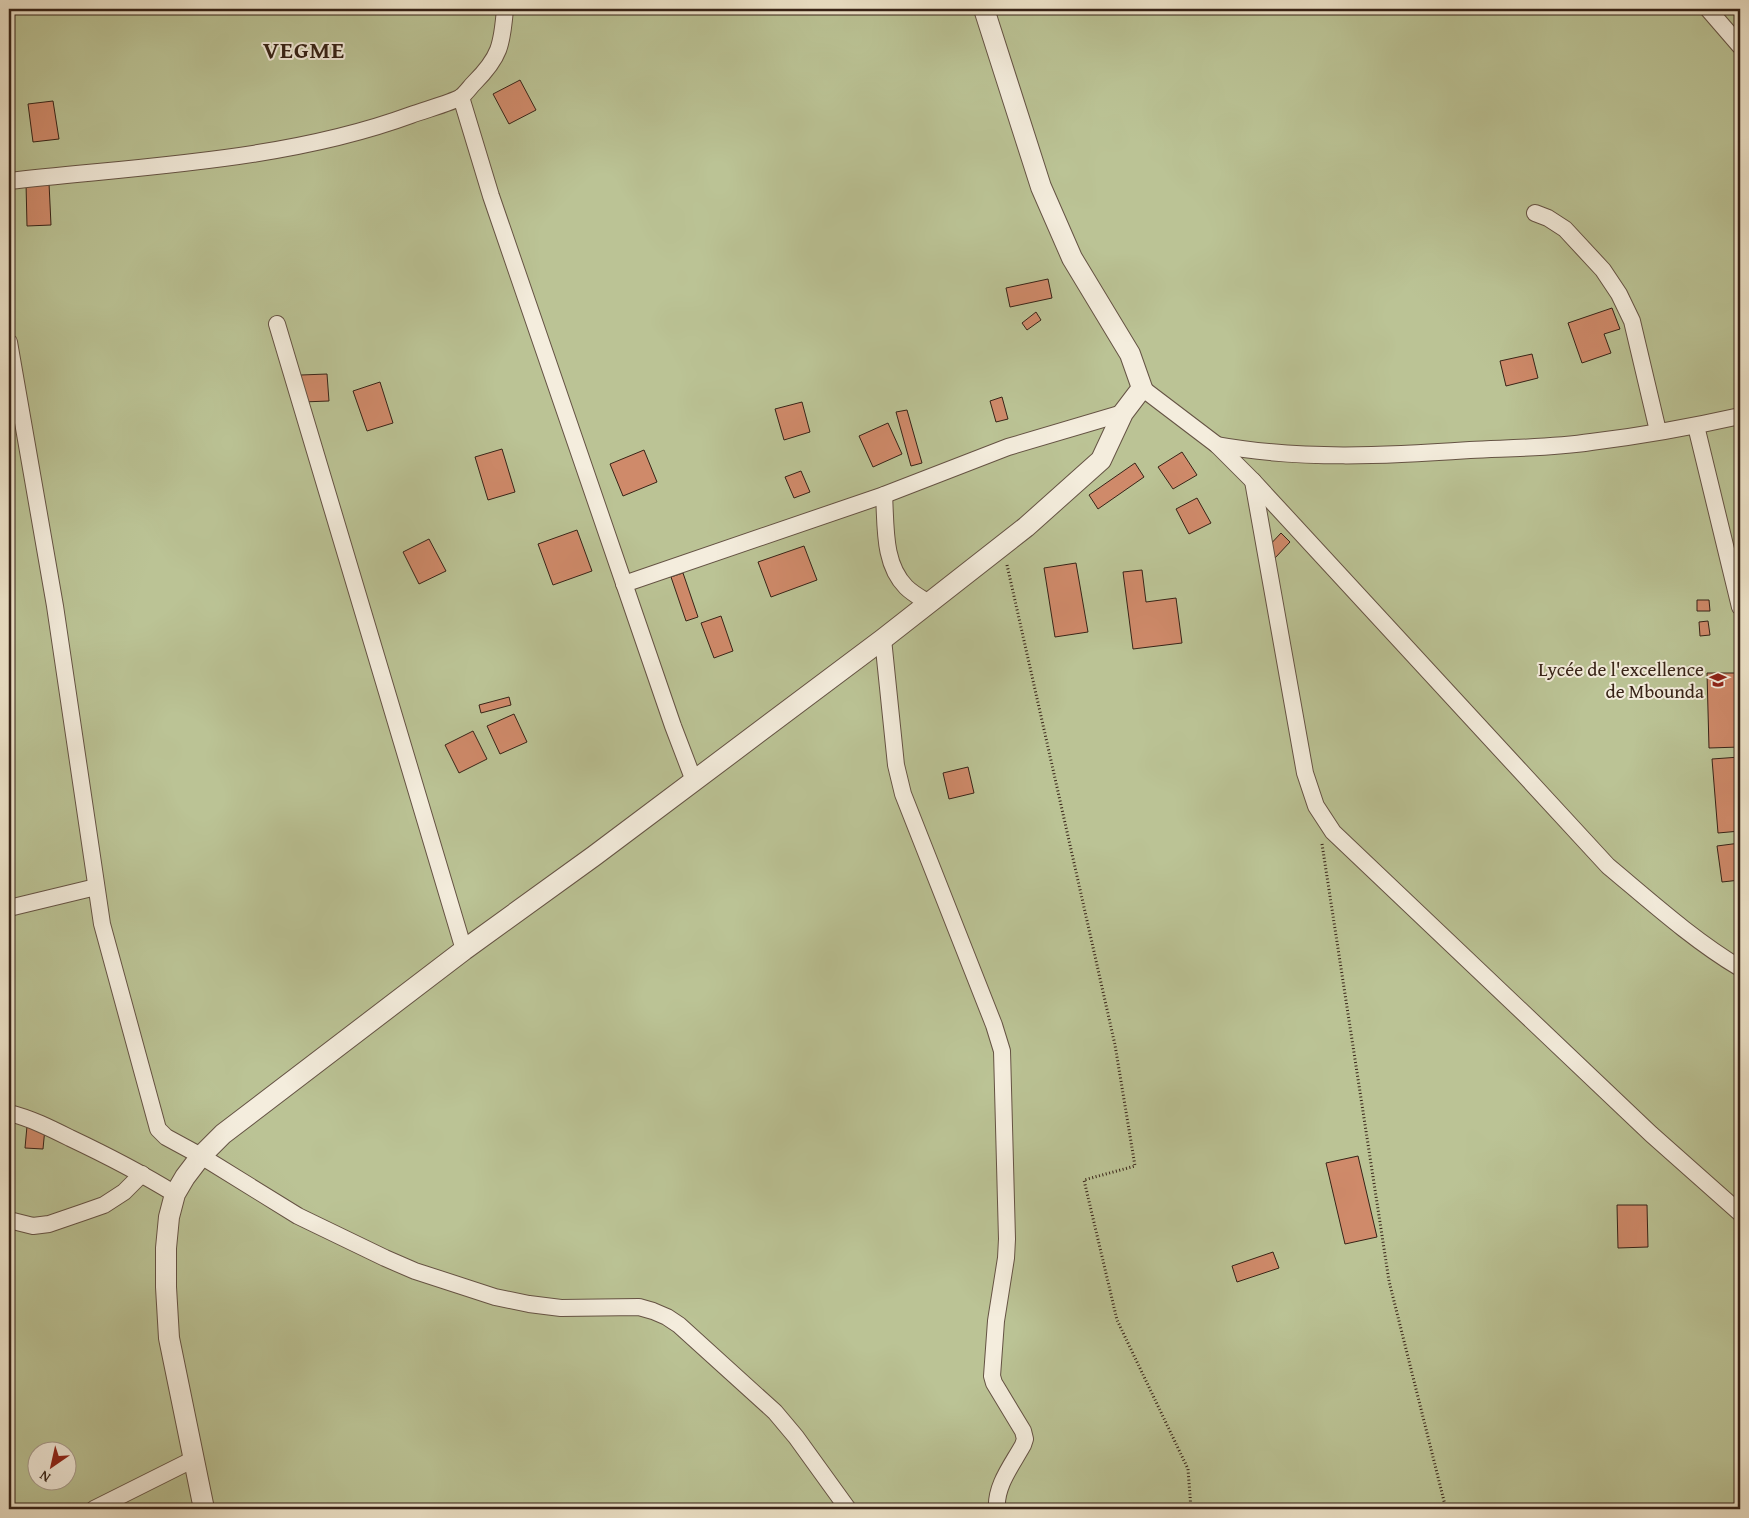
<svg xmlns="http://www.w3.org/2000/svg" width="1749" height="1518" font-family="'Gentium Book Plus',serif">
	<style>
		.green { fill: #bbc395; stroke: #797356; fill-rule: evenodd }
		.building { fill: #cf8a6a; stroke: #372317 }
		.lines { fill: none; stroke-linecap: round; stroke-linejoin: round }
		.minor-casing { stroke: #655344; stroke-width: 18 }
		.tertiary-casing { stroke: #655344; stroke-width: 22 }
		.path { stroke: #372317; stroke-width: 3; stroke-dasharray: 1 2.5; stroke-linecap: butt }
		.minor { stroke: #f4eddd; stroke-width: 16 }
		.tertiary { stroke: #f4eddd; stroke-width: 20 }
		.labels { text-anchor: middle; stroke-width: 4; stroke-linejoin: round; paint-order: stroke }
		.poi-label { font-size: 19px; fill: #372317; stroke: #f4eddd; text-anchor: end }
		.district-label { font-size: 24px; font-weight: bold; letter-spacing: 1px; fill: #372317; stroke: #f4eddd }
	</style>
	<rect width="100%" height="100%" fill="#eee4ca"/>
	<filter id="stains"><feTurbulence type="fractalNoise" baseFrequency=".004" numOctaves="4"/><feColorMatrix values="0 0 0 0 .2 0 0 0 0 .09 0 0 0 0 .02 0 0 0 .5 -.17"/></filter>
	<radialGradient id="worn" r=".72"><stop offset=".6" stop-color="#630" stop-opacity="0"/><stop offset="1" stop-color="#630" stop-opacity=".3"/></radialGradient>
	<path class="green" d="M9,9H1740V1509H9ZM38,1450H68V1480H38Z"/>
	<g class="building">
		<polygon points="520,80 536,110 509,124 493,94"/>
		<polygon points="53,101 59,139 33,142 28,104"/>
		<polygon points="26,183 49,183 51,225 27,226"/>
		<polygon points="1048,279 1052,298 1010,307 1006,288"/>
		<polygon points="1612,308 1620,329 1604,334 1611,353 1582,363 1568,323"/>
		<polygon points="1036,312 1041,320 1027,330 1022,323"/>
		<polygon points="1532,354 1538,378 1506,386 1500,361"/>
		<polygon points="327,374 329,401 302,402 301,375"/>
		<polygon points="380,382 393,423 367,431 353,391"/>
		<polygon points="1002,397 1008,419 996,422 990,401"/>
		<polygon points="802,402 810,432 784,440 775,409"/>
		<polygon points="907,410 922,463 911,466 896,412"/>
		<polygon points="888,423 902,454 873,467 859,436"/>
		<polygon points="502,449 515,492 488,500 475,457"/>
		<polygon points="644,450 657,482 623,496 610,464"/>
		<polygon points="1182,452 1197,475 1173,489 1158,467"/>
		<polygon points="1135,463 1144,477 1098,509 1089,495"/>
		<polygon points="801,471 810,492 794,498 785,477"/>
		<polygon points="1197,498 1211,523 1189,534 1176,509"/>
		<polygon points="577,530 592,571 553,585 538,544"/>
		<polygon points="1281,533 1290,542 1275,558 1266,549"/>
		<polygon points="429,539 446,571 419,584 403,552"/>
		<polygon points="804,546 817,580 771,597 758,562"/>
		<polygon points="1076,563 1088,632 1055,637 1044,568"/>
		<polygon points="1142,570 1146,602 1176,598 1182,643 1133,649 1123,572"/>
		<polygon points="683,573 698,617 686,621 671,577"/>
		<polygon points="1697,600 1709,600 1710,611 1697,611"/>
		<polygon points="721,616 733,651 714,658 701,623"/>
		<polygon points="1708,621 1710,635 1700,636 1699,622"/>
		<polygon points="1707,673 1740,673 1740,747 1709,748"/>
		<polygon points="509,697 511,705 481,713 479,705"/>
		<polygon points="514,714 527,742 500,754 487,726"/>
		<polygon points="473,731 487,759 459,773 445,745"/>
		<polygon points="1740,757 1740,831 1718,833 1712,759"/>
		<polygon points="968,767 974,793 949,799 943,773"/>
		<polygon points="1740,843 1740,880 1722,882 1717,846"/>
		<polygon points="27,1126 45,1128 43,1149 25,1148"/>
		<polygon points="1358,1156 1377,1237 1345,1244 1326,1163"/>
		<polygon points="1617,1205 1647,1205 1648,1247 1618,1248"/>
		<polygon points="1273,1252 1279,1268 1237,1282 1232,1266"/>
	</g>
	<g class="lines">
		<g class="minor-casing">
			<g id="minor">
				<polyline points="1708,9 1740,46"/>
				<polyline points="461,97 491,196 673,726 694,781"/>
				<path d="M9,181C141,166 286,161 411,115C424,110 451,103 461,97C466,93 470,87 474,83C500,57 502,45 505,9"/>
				<polyline points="1535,213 1548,218 1565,229 1603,270 1619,294 1632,321 1658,431"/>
				<polyline points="277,324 464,950"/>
				<polyline points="9,342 55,606 102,924 158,1129 166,1137 201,1156 298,1216 385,1258 415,1271 495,1297 529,1304 561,1308 639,1307 653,1311 667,1317 679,1325 775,1412 796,1437 848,1509"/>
				<path d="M1142,388L1217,445L1253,481L1608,866C1650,901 1693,940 1740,968"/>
				<polyline points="1696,426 1740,607"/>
				<path d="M1217,445C1300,460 1386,456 1470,450C1510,448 1551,448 1591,442C1641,436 1691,427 1740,416"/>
				<polyline points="1253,481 1305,773 1316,806 1333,832 1651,1134 1740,1213"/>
				<path d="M884,495C886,526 883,564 906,587C913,594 921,598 929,603"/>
				<polyline points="624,584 884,495 1008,447 1123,413"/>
				<path d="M883,639L896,765L903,794L994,1025L1002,1051L1007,1239L1006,1258L996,1321L992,1376L994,1383L1023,1431L1025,1439L1023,1445C1012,1465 995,1486 997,1509"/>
				<polyline points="9,908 96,887"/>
				<path d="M9,1113C30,1118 50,1128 70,1138C106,1155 141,1173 175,1194"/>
				<polyline points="9,1220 33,1226 49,1224 84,1212 104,1205 124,1192 142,1174"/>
				<polyline points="94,1509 194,1459"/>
			</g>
		</g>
		<g class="tertiary-casing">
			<polyline id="tertiary" points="204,1509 169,1338 166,1287 166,1248 169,1217 175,1194 185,1177 201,1156 223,1134 464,950 594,856 883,639 1026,527 1101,460 1123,413 1142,388 1130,354 1072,258 1041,187 984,9"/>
		</g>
		<g class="path">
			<polyline points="1007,565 1115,1045 1135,1166 1084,1180 1117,1320 1188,1469 1191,1509"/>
			<polyline points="1322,844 1389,1281 1446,1509"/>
		</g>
		<use href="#minor" class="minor"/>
		<use href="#tertiary" class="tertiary"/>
	</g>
	<defs>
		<g id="school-bare" transform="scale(1.35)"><path d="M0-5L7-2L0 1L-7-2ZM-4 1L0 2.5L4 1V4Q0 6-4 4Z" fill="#8f2418" stroke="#f4eddd" stroke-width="2.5" paint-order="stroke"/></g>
	</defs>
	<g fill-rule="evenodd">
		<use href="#school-bare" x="1718" y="680"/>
	</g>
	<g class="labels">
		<g class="poi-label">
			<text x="1704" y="676">Lycée de l'excellence<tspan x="1704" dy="22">de Mbounda</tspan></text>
		</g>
		<g class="district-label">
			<text x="304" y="58">VEGME</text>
		</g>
	</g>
	<rect width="1749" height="1518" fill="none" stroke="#eee4ca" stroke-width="30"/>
	<rect x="10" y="10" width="1729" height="1498" fill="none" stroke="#372317" stroke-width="2.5"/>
	<rect x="15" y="15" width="1719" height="1488" fill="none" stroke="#372317"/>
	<g transform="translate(52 1466) rotate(214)"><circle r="24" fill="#f4eddd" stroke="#a89c8e"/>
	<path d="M0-4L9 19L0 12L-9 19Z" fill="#8f2418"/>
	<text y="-8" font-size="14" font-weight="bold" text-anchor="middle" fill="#372317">N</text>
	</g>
	<rect width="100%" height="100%" filter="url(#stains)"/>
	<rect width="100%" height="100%" fill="url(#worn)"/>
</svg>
